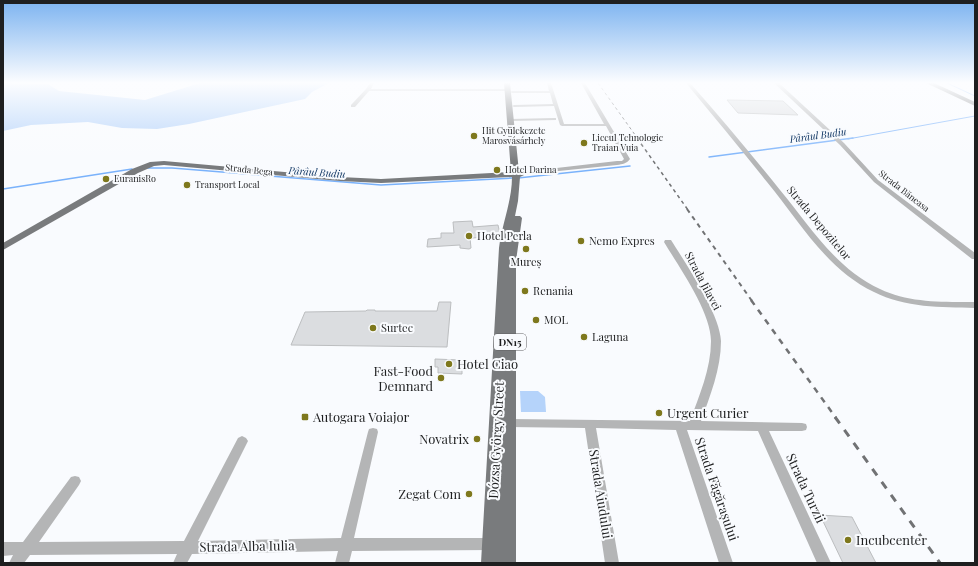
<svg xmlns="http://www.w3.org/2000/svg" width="978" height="566" font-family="'Playfair Display',serif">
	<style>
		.green { fill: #b5d3fa }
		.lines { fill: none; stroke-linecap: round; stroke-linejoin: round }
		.stream-far1 { stroke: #7ab2fb; stroke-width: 1 }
		.stream { stroke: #7ab2fb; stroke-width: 1.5 }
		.building { fill: #dbdde0; stroke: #bcbec0 }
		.minor { fill: #b4b5b6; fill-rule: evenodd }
		.major { fill: #797b7d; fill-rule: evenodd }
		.rail-far4 { stroke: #717274; stroke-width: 1; stroke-dasharray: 3 3; stroke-linecap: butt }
		.rail-far3 { stroke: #717274; stroke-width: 1.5; stroke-dasharray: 3.5 3.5; stroke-linecap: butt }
		.rail-far2 { stroke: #717274; stroke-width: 2; stroke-dasharray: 4.5 4.5; stroke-linecap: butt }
		.rail-far1 { stroke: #717274; stroke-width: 2.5; stroke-dasharray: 6 6; stroke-linecap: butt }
		.rail { stroke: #717274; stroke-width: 3; stroke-dasharray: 8 8; stroke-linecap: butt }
		.poi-dot { fill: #7e781d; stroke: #f9fbfe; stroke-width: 1.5 }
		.labels { text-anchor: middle; stroke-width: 4; stroke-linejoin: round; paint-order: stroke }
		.far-poi-label { font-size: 9px; fill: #1e1f20; stroke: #f9fbfe; text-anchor: start }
		.far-street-label { font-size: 9px; fill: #1e1f20; stroke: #f9fbfe }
		.far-water-label { font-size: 10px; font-style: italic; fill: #123865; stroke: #f9fbfe }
		.shield { fill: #f9fbfe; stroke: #606163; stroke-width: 1 }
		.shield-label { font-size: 10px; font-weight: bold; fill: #1e1f20 }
		.street-label { font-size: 11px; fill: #1e1f20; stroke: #f9fbfe }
		.poi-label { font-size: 11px; fill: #1e1f20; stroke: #f9fbfe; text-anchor: start }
		.near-poi-label { font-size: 13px; fill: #1e1f20; stroke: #f9fbfe; text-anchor: start }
		.near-street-label { font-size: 13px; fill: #1e1f20; stroke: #f9fbfe }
	</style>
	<rect width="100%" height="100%" fill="#f9fbfe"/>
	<g class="green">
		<polygon points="3,83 48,84 59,91 145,100 200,83 329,83 312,92 305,99 189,124 157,129 122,128 88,122 31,125 3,131"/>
		<polygon points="520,391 538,391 545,397 546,412 521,412"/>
	</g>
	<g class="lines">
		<g class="stream-far1">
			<polyline points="947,83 975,96"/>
			<polyline points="848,139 975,116"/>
		</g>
		<g class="stream">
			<polyline points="709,157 853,138"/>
			<polyline points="147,168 172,168 381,185 513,178"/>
			<polyline points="518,178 630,166"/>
			<polyline points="3,189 132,169"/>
		</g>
	</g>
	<g class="building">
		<polygon points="727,100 783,101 798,115 738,113"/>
		<polygon points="472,221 473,227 498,225 500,234 496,234 497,237 470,238 471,248 469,249 460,248 460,245 427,247 428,239 441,238 441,233 454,233 453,222"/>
		<polygon points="439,302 451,302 447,347 291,345 305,312 366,311 367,310 375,310 375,311 437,311"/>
		<polygon points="435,359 460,360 460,362 462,362 462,374 438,373 438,367 435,367"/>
		<polygon points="820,515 852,517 876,563 843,563"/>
	</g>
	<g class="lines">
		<g class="minor">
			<polygon points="370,83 374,83 371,89 508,89 510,90 508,91 369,91 355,107 351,107 351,105 366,89"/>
			<path d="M547,83H551L564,124H604L581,83H585L630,159C626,164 623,164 617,165L520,175V173L522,172L617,161H622L624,159L606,126H562L560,125L554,106L514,107L512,106L514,105L553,104L550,93H512L510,92L512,91H549Z"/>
			<path d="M686,83H690C721,118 751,154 780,190C809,225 836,269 880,289C909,303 943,302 975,302V308C941,307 905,308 874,292C827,270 799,221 767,182C741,149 713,116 686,83Z"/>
			<polygon points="774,83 779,83 844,143 878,180 975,253 975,259 972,259 874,182 840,145"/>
			<polygon points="554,118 556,118 556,120 510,121 508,120 510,119"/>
			<path d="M665,240H671C686,264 720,314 721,341C721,369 710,396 701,421L802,423L806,424L807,427L806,430L802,431H769L831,563H817L758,431L687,430L733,563H719L676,430L596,428L619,563H605L585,428L509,427L505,426L504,423L505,420L509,419L690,421C699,396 711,369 711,341C711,312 679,267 664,242Z"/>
			<polygon points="373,428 377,429 378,432 354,538 492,538 497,539 499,544 497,549 492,550 352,551 349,563 335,563 338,551 192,554 187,563 173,563 177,554 30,555 24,563 9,563 13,555 3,556 3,542 23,542 71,477 75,476 79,477 81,481 79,485 39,542 184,541 238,438 242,436 246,438 248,441 198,541 341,538 368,432 369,429"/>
		</g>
		<g class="major">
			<path d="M504,83H510L519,172H525L526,174L520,177L518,201L515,216H520L522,218L516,261V563H481L499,248C502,224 512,201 512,177L381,183L340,181L164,165L154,166L138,173L3,250V243L132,169L150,162L164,161L340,177L381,179L511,172Z"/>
			<polygon points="926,83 934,83 975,102 975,106"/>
		</g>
		<polyline class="rail-far4" points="598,83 638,139"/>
		<polyline class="rail-far3" points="637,138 688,210"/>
		<polyline class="rail-far2" points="687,209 752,301"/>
		<polyline class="rail-far1" points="751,300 836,418"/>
		<polyline class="rail" points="835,417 940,563"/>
	</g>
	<linearGradient id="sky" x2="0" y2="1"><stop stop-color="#7cb3f0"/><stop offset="0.51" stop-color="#fcfdff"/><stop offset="1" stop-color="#fcfdff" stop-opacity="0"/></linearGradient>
	<rect width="978" height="162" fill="url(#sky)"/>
	<g class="poi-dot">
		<circle cx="474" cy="136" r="4"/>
		<circle cx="584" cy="143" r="4"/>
		<circle cx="497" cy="170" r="4"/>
		<circle cx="106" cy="179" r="4"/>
		<circle cx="187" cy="185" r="4"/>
		<circle cx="469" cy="236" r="4"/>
		<circle cx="581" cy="241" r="4"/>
		<circle cx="526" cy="249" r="4"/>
		<circle cx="525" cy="291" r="4"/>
		<circle cx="536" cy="320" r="4"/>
		<circle cx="373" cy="328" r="4"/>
		<circle cx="584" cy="337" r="4"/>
		<circle cx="449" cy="364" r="4"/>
		<circle cx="441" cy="378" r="4"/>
		<circle cx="659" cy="413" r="4"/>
		<rect x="301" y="413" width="8" height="8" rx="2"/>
		<circle cx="477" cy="439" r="4"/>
		<circle cx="469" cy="494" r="4"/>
		<circle cx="848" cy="540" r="4"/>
	</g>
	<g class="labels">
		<g class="far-poi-label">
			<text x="482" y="134">Hit Gyülekezete<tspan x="482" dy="10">Marosvásárhely</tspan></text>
			<text x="592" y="141">Liceul Tehnologic<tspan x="592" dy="10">Traian Vuia</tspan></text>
			<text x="505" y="173">Hotel Darina</text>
			<text x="114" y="182">EuranisRo</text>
			<text x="195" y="188">Transport Local</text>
		</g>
		<g class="far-street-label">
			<text transform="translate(249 170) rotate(6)" y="3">Strada Bega</text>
			<text transform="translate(904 191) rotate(38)" y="3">Strada Băneasa</text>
		</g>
		<g class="far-water-label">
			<text transform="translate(818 135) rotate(-8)" y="4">Pârâul Budiu</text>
			<text transform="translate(317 172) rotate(4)" y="4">Pârâul Budiu</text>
		</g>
		<rect class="shield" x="494" y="334" width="32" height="16" rx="3"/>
		<g class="shield-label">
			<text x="510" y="346">DN15</text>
		</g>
		<g class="street-label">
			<text transform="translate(819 223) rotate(50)" y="4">Strada Depozitelor</text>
			<text transform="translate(703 281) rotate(62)" y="4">Strada Jilavei</text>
		</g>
		<g class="poi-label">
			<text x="477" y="240">Hotel Perla</text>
			<text x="589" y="245">Nemo Expres</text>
			<text x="526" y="266" text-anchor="middle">Mureș</text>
			<text x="533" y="295">Renania</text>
			<text x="544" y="324">MOL</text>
			<text x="381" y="332">Surtec</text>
			<text x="592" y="341">Laguna</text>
		</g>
		<g class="near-poi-label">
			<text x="457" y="369">Hotel Ciao</text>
			<text x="433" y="376" text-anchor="end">Fast-Food<tspan x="433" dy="15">Demnard</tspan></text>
			<text x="667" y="418">Urgent Curier</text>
			<text x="313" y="422">Autogara Voiajor</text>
			<text x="469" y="444" text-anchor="end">Novatrix</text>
			<text x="461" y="499" text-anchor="end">Zegat Com</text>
			<text x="856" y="545">Incubcenter</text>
		</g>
		<g class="near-street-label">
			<text transform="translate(496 440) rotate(-87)" y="5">Dózsa György Street</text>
			<text transform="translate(806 488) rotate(65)" y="5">Strada Turzii</text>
			<text transform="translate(717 489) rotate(71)" y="5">Strada Făgărașului</text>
			<text transform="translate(601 494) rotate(81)" y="5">Strada Aiudului</text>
			<text transform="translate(247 546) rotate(-1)" y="5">Strada Alba Iulia</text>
		</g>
	</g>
	<rect width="978" height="566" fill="none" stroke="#1e1f20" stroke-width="8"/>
</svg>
